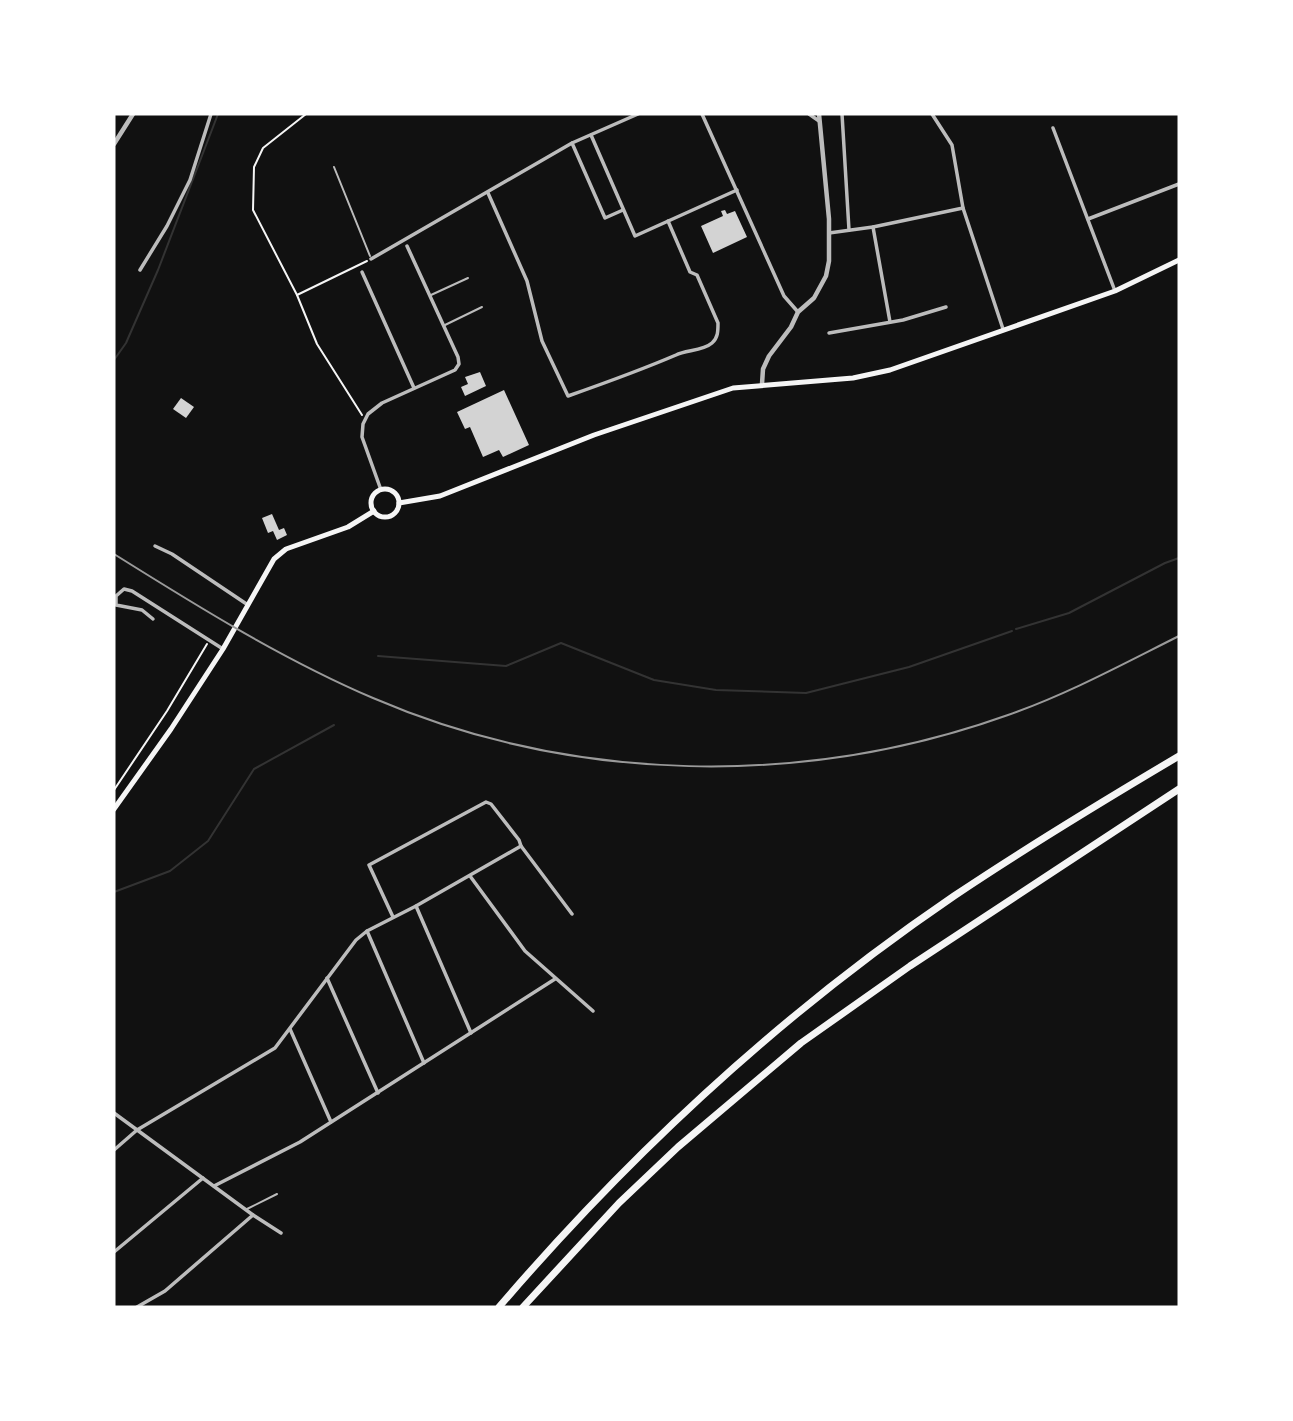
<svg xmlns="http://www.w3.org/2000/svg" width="1293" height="1421" font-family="'Archivo Narrow',sans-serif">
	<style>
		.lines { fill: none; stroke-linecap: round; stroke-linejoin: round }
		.stream { stroke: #333; stroke-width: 2 }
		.building { fill: #d3d3d3 }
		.path { stroke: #f5f5f5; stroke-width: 2 }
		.service { stroke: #bcbcbc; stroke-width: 2 }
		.minor { stroke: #bcbcbc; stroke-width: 3.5 }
		.tertiary { stroke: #bcbcbc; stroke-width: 4.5 }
		.secondary { stroke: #f5f5f5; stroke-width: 5 }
		.motorway { stroke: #f5f5f5; stroke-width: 7 }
		.rail { stroke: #9a9a9a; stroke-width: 2 }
	</style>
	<rect width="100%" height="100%" fill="#111"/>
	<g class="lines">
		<g class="stream">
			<polyline points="114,360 126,343 158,270 218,114"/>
			<polyline points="1016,629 1069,613 1165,563 1179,558"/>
			<polyline points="378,656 506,666 561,643 654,680 716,690 806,693 909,667 1012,631"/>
			<polyline points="114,892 170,871 208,841 254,769 334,725"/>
		</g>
	</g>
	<g class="building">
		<polygon points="725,210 727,214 735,211 747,237 713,253 701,226 723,216 721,211"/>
		<polygon points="480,372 486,386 465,396 461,387 468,384 465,377"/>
		<polygon points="504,390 529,445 503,457 499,450 483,457 470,427 465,429 457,412"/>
		<polygon points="181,398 194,407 186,418 173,409"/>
		<polygon points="272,514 279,530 284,528 287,535 277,540 273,531 268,533 262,518"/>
	</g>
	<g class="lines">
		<g class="path">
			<polyline points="306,114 263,148 254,167 253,210 297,295 317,344 362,415"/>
			<polyline points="297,295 367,261"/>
			<polyline points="114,790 167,711 207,644"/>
		</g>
		<g class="service">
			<polyline points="334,167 370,256"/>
			<polyline points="431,295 468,278"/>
			<polyline points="445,325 482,307"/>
			<polyline points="247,1209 277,1194"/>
		</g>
		<g class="minor">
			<polyline points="702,114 784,296 798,312"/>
			<polyline points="809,114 819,121"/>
			<polyline points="842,114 849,230"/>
			<polyline points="932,114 952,145 963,208 1003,329"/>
			<polyline points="1053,128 1115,291"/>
			<polyline points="591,135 635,236 737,190"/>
			<polyline points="572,143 605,218 623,210"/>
			<path d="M488,193L527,281L542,341L568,396C605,383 641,370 676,355C686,350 703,351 712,343C718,338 718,331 718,323L697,275L690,272L668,221"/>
			<polyline points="1088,219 1179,184"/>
			<polyline points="873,227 890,322"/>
			<polyline points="829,233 873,227 963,208"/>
			<polyline points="371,259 572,143 638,114"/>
			<polyline points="140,270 167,226 190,180 211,114"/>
			<polyline points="362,272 414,388"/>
			<polyline points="829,333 903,320 946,307"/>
			<polyline points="381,490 362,437 363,424 368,414 382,403 455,370 459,364 458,357 407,246"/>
			<polyline points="155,546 172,554 248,605"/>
			<polyline points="153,619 142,610 116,605 116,596 124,589 132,591 223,649"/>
			<polyline points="470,876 525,951 593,1011"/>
			<polyline points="416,906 471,1033"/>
			<polyline points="393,917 369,865 486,802 491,804 519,840 521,846 572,914"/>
			<polyline points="367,931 424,1063"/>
			<polyline points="327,978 378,1093"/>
			<polyline points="290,1029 331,1122"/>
			<polyline points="114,1113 253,1215 281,1233"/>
			<polyline points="114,1150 137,1130 275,1048 356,940 367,931 416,906 521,846"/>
			<polyline points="214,1186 300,1142 555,979"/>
			<polyline points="114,1252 203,1178"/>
			<polyline points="137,1307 165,1291 253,1215"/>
		</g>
		<g class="tertiary">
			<polyline points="114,144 133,114"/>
			<polyline points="762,384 763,369 769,356 791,327 798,312 814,298 826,276 829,261 829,219 819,114"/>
		</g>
		<g class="secondary">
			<circle cx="385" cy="503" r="14"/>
			<polyline points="399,503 440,496 594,435 733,388 853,378 890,370 1115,291 1179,260"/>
			<polyline points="114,809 171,729 223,649 274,559 286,549 348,527 374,511"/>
		</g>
		<g class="motorway">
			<path d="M499,1307C632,1152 785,1011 954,896C1027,847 1103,801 1179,756"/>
			<polyline points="523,1307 619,1203 678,1147 801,1043 910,966 1179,789"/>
		</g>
		<path class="rail" d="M114,554C197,606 282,659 373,698C573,784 804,788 1008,715C1068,694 1123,664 1179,636"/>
	</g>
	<rect width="1293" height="1421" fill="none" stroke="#ffffff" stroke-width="231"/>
</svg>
